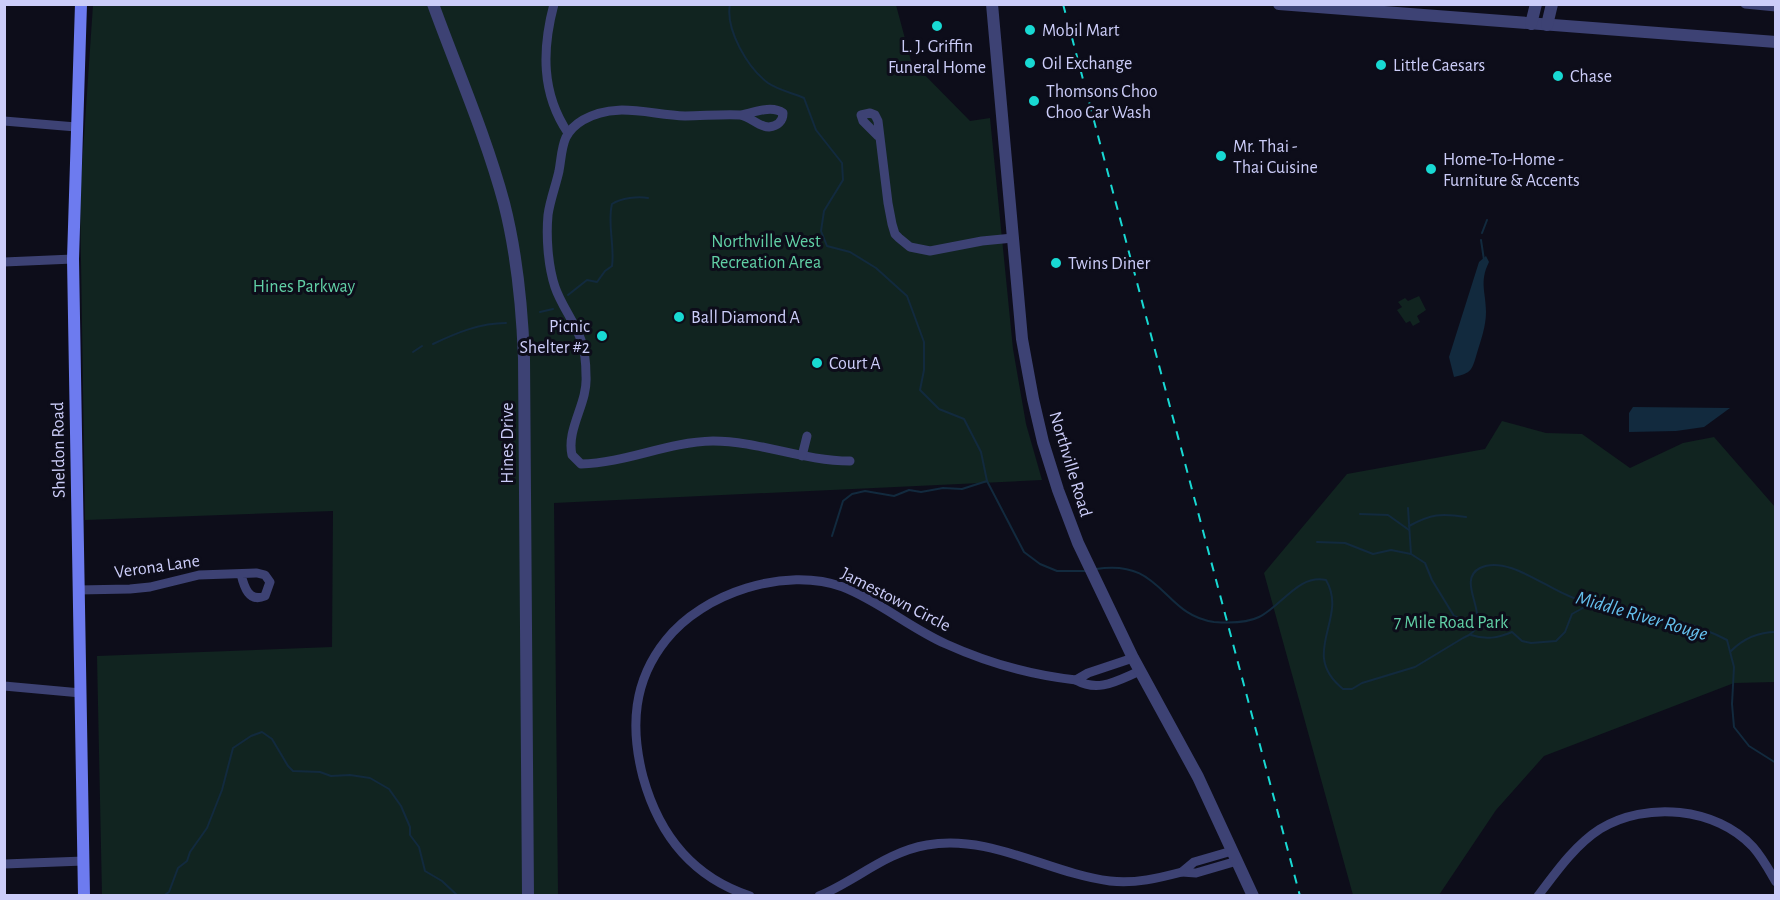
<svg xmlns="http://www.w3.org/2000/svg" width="1780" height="900" font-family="'Alegreya Sans',sans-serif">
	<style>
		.green { fill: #112420 }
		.water { fill: #122a3e }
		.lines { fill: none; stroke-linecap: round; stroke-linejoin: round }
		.stream { stroke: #122a3e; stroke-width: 2 }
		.minor { stroke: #3d4274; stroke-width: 9 }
		.tertiary { stroke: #3d4274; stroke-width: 12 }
		.secondary { stroke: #6d7bef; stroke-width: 12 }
		.rail { stroke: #18d9d3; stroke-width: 2; stroke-dasharray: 9 8; stroke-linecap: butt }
		.poi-dot { fill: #18d9d3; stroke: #0d0d1a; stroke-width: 2 }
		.labels { text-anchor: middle; stroke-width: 6; stroke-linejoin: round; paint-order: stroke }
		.poi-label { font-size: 18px; fill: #cccdf9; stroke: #0d0d1a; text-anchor: start }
		.park-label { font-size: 18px; fill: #61d0a6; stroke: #0d0d1a }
		.street-label { font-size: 18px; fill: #cccdf9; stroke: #0d0d1a }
		.water-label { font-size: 20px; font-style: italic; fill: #65c1ee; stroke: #0d0d1a }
	</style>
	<rect width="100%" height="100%" fill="#0d0d1a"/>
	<g class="green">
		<polygon points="93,5 896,5 911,61 970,121 990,118 1013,349 1026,424 1042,480 554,503 558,895 102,895 97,656 332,647 333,511 85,520 80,196"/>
		<polygon points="1419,296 1426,310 1417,316 1420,322 1413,326 1410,321 1406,323 1397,310 1402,307 1398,302 1405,298 1408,301"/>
		<polygon points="1502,421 1546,433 1582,434 1630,468 1683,443 1714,437 1775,507 1775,682 1734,683 1544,756 1496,810 1439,895 1353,895 1264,573 1347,474 1485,449"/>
	</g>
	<g class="water">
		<path d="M1486,256L1489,262C1479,282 1486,292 1486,312C1486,326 1481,340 1477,353C1472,370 1472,373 1454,377L1449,357L1479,262Z"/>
		<polygon points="1633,407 1730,408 1704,427 1676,431 1629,432 1629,413"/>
	</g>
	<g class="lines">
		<g class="stream">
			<path d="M730,4C725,30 748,68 768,83C778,90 793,93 804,98L816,130L842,163L843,180L824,211L821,231L827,246L850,252L876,268L907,296L924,342V370L920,390L939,409L964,419L981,452L987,481L1024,552L1040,564L1057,571H1085"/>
			<polyline points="1482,233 1487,220"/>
			<polyline points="1481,240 1484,260"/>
			<path d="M568,295L587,280L597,282L605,271L612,266C615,246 607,224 612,204C621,198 638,196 648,198"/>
			<polyline points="540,312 553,309"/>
			<path d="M433,344C456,333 480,323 506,323"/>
			<polyline points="413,352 422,346"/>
			<polyline points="1408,508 1411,554 1425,563 1432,580 1454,616 1476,625"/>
			<polyline points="1360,514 1388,515 1409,530"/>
			<path d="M1409,526C1431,514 1441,513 1466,517"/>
			<polyline points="832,536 843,501 852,494 865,491 894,496 909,490 921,492 943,488 962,489 987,481"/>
			<polyline points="1317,542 1345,543 1373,554 1391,550 1411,554"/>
			<path d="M1096,569C1163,558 1162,615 1214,622C1227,623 1247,623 1259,617C1282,606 1298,574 1326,580C1349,619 1298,653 1343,689H1352L1362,683L1415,667L1463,638C1500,625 1452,582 1480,568C1506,555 1545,587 1569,596C1576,599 1583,602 1590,604C1600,607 1612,606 1622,608C1657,615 1695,623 1727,640L1734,667L1732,704L1734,727L1749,746L1776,763"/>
			<path d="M1471,635C1486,640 1498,638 1512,632L1522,641L1531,643L1556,641L1565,632L1572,614L1590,604"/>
			<path d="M1731,651C1743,639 1758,632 1776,632"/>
			<polyline points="163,896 169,892 178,868 187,861 190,852 207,828 222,790 233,748 251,736 262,732 272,739 288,766 293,771 320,772 331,776 350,775 370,778 389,789 401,806 410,827 410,835 419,847 425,871 442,881 458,896"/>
		</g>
		<g class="minor">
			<path d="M554,4C542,49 541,93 568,133"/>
			<polyline points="1745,4 1776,7"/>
			<path d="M742,115C755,112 772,105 783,113C783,121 778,126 769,127C758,127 750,116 740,115C722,114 703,116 685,116C650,115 616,101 583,120C561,133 563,148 559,171C556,185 550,200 548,215C546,237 548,266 555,287C561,305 574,321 581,340C585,351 586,364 586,376C588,403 566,429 572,455L581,464C626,463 667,442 713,441C759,441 803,461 850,461"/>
			<polyline points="4,121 76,127"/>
			<polyline points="878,136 863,121 861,115 870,113 875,115 878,121 888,203 892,224 895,234 899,238 910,247 930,251 982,241 1013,238"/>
			<polyline points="4,262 73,259"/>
			<polyline points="802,456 807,436"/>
			<path d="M78,590L130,589L150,587L199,575L257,573L265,575L270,582L265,596C249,603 244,587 241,574"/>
			<path d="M1133,658L1088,673L1076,680C1099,693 1118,680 1140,671"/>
			<polyline points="4,686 81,693"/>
			<polyline points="1232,851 1194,862 1182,872 1196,873 1237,861"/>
			<polyline points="4,864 84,861"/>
			<path d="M750,896C692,877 659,835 643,777C630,727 633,681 666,640C703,593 785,566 843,587C879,601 910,628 946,644C988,663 1030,675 1076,680"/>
			<path d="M819,896C857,880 886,852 927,845C991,834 1048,873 1110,881C1135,884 1159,878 1182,872"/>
			<path d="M1538,896C1556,872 1575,845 1600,829C1646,801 1716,807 1753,847C1762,857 1769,870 1776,882"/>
		</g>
		<g class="tertiary">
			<path d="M433,4C457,70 486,136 504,203C517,254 522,305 524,358L528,896"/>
			<polyline points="992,4 1022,339 1033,399 1043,442 1058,490 1078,543 1133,658 1198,777 1253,896"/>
			<polyline points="1279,4 1776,42"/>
			<polyline points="1531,24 1536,4"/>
			<polyline points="1547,25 1552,4"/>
		</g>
		<polyline class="secondary" points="81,4 73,259 84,896"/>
		<polyline class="rail" points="1063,4 1300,896"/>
	</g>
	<g class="poi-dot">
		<circle cx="937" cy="26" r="6"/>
		<circle cx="1030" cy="30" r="6"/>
		<circle cx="1030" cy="63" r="6"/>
		<circle cx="1381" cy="65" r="6"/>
		<circle cx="1558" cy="76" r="6"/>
		<circle cx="1034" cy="101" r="6"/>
		<circle cx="1221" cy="156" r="6"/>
		<circle cx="1431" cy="169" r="6"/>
		<circle cx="1056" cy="263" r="6"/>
		<circle cx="679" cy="317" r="6"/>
		<circle cx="602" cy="336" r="6"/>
		<circle cx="817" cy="363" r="6"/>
	</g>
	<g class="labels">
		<g class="poi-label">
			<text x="1042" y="36">Mobil Mart</text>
			<text x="937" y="52" text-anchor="middle">L. J. Griffin<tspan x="937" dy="21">Funeral Home</tspan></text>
			<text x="1042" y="69">Oil Exchange</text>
			<text x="1393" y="71">Little Caesars</text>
			<text x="1570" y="82">Chase</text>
			<text x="1046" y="97">Thomsons Choo<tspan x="1046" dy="21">Choo Car Wash</tspan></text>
			<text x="1233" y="152">Mr. Thai -<tspan x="1233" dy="21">Thai Cuisine</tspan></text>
			<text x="1443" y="165">Home-To-Home -<tspan x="1443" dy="21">Furniture &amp; Accents</tspan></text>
			<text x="1068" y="269">Twins Diner</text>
			<text x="691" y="323">Ball Diamond A</text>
			<text x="590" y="332" text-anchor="end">Picnic<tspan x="590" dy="21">Shelter #2</tspan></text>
			<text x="829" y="369">Court A</text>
		</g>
		<g class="park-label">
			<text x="766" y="247">Northville West<tspan x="766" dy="21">Recreation Area</tspan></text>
			<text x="304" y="292">Hines Parkway</text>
			<text x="1451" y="628">7 Mile Road Park</text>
		</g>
		<g class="street-label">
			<text transform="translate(507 443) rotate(-90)" y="6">Hines Drive</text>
			<text transform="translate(58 450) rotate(-91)" y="6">Sheldon Road</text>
			<text transform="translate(1071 464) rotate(73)" y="6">Northville Road</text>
			<text transform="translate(157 566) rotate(-8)" y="6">Verona Lane</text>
			<text transform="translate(896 599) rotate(27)" y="6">Jamestown Circle</text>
		</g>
		<g class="water-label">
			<text transform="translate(1642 615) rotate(16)" y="7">Middle River Rouge</text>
		</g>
	</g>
	<rect width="1780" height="900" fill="none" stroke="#cccdf9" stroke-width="12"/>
</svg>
